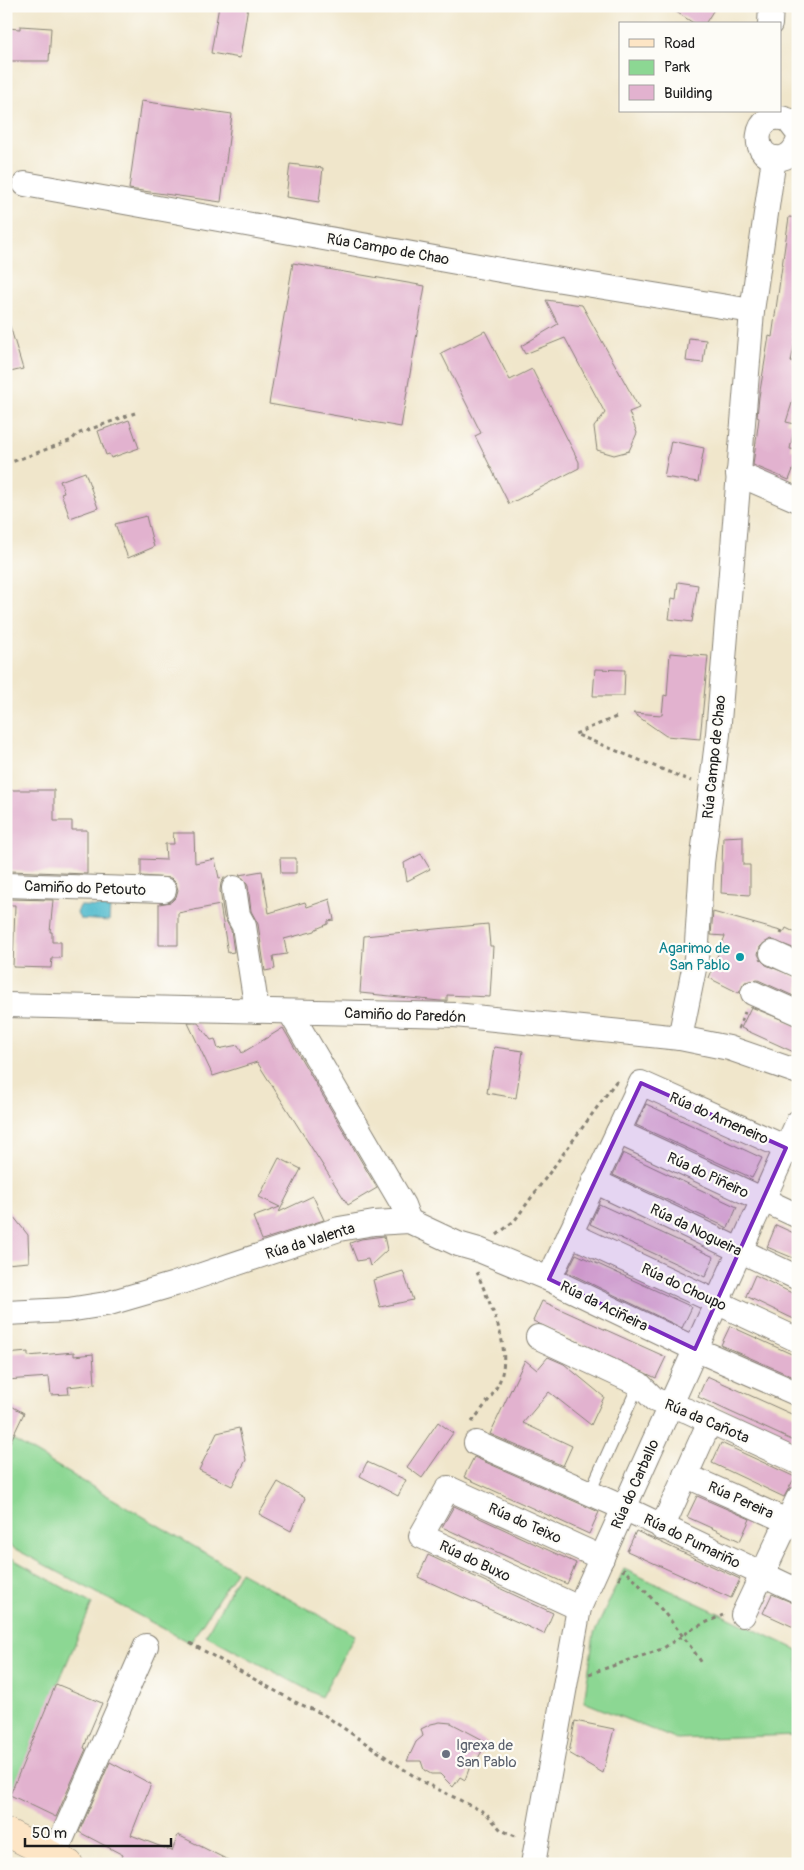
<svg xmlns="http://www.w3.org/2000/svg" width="804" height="1870" font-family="Pangolin,sans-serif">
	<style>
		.green { fill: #8cd793; stroke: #547a58 }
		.water { fill: #52bcce; stroke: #376c75 }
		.building { fill: #e2b2cf }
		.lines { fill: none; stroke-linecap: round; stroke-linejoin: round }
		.service-casing { stroke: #868174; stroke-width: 13 }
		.minor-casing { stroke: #868174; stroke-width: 26 }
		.secondary-casing { stroke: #868174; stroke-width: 29 }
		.path { stroke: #868174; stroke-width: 3; stroke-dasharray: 4 4; stroke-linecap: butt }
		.service { stroke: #fff; stroke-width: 11 }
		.minor { stroke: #fff; stroke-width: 24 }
		.secondary { stroke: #fde5c5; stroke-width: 28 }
		.marked { fill: #7b2cbf; fill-opacity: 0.2; stroke: #7b2cbf; stroke-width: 4; stroke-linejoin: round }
		.culture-dot { fill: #0f9aa8; stroke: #fdfcf7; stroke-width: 2 }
		.worship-dot { fill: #6b7280; stroke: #fdfcf7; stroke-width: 2 }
		.labels { text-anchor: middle; stroke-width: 4.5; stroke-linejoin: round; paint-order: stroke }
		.street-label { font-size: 15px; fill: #1c1c1c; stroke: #fdfcf7 }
		.culture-label { font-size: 15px; fill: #0d838f; stroke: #fdfcf7; text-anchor: end }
		.worship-label { font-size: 15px; fill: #5b616d; stroke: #fdfcf7; text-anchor: start }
	</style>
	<rect width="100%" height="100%" fill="#fdfcf7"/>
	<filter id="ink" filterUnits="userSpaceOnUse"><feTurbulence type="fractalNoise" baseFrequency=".02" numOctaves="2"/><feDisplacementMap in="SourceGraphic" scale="10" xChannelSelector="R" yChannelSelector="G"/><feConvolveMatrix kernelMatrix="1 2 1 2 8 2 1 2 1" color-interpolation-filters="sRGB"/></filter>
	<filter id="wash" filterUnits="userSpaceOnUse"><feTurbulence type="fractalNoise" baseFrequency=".0096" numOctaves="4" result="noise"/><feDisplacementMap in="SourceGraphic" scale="20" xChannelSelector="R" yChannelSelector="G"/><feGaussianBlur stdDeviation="1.12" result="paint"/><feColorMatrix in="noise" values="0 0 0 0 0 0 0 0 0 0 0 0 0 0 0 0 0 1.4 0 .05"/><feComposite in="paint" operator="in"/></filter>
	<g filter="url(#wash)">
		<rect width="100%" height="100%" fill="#f0e6cb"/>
		<g class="green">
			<polygon points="6,1436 236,1571 190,1643 6,1544"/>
			<polygon points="6,1555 92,1604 7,1803 6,1803"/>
			<polygon points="624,1569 798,1650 798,1735 675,1739 584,1702 594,1634"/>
			<polygon points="240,1572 355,1635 321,1697 206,1635"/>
		</g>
		<polygon class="water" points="80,906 110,907 109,921 80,919 77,913"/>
		<g id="blocks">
			<g class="building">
				<polygon points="219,6 248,6 240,58 211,53"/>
				<polygon points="667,6 716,6 705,24 695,24"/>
				<polygon points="20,26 51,28 49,61 6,61 6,28 20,29"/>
				<polygon points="141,101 232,114 221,202 129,189"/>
				<polygon points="290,164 323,168 319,202 286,197"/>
				<polygon points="789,217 798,218 798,325 791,362 798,364 798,384 786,422 795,424 790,449 798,450 798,457 789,480 753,465 759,418 757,417 759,397 769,336 772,337"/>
				<polygon points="293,263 425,286 401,427 269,404"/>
				<polygon points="546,300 582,305 639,408 629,412 637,433 629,451 614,455 597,450 594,427 605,413 565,338 525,354 521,346 558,324"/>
				<polygon points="10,326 23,369 6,373 6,327"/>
				<polygon points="485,331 510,380 532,369 579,462 579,468 509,504 475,436 481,433 441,353"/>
				<polygon points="689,338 706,340 703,363 686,361"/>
				<polygon points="129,420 139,448 111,458 109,454 106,455 98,431"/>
				<polygon points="671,441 704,448 698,482 664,477"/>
				<polygon points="85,472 98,508 70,518 61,493 64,492 60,481"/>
				<polygon points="146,516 154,547 128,558 115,524"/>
				<polygon points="678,582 698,585 692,622 669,619 672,598 676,599"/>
				<polygon points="670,653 708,656 700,739 666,736 633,713 662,715 664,695 667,696"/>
				<polygon points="595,669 625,670 624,696 593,696"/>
				<polygon points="9,790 54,790 54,821 72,821 72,830 87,830 87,874 10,871"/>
				<polygon points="173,833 194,833 195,863 215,859 219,878 225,877 221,883 220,890 224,917 231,930 234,952 228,953 220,905 178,913 178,945 159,945 159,904 171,902 176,897 178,890 176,883 171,878 141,876 141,859 166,860 165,844 174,844"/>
				<polygon points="743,836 743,865 750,865 750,895 721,893 723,837"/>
				<polygon points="421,854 430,869 407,881 404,863"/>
				<polygon points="280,858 296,858 296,873 281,873"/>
				<polygon points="262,871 269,913 305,902 307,907 330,899 334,920 328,921 328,924 316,929 315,931 284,939 287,954 273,956 275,969 265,971 258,924 251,911 248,886 244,879 239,875"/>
				<polygon points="8,899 53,900 50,932 52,932 52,942 61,942 61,958 52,958 51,968 13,967 15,905 7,905"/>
				<polygon points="713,912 784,932 786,928 798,934 798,950 770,939 760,947 758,954 761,960 766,965 798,978 798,998 758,980 745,982 739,993 709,978 725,936 711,935"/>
				<polygon points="488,924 490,946 493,946 490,997 447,995 447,1001 440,1001 360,993 364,936"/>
				<polygon points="751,1007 798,1026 798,1054 741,1028"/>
				<polygon points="188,1023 198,1023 211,1040 215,1039 218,1049 238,1045 242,1053 283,1028 377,1188 348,1205 257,1062 213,1076"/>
				<polygon points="494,1047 523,1051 516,1098 487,1093"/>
				<polygon points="646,1104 762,1158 752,1178 636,1125"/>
				<polygon points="623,1153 737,1207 728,1228 613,1175"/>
				<polygon points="279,1158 301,1169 279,1212 313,1196 324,1220 262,1240 253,1217 280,1207 259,1197"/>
				<polygon points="599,1204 714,1257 705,1277 590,1224"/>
				<polygon points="6,1207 28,1235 29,1262 6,1264"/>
				<polygon points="776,1225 798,1235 798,1260 767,1247"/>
				<polygon points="384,1236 387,1250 370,1266 368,1259 357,1261 350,1243 361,1239"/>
				<polygon points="576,1254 692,1307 682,1328 567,1272"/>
				<polygon points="403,1271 413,1300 380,1307 373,1280"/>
				<polygon points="755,1275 798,1296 798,1321 746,1296"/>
				<polygon points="542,1301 666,1357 656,1378 533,1321"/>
				<polygon points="730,1326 798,1357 798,1379 721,1345"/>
				<polygon points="28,1352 28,1356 74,1352 74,1356 93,1354 95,1384 68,1387 69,1394 51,1395 49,1377 6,1380 6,1354"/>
				<polygon points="548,1357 564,1364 604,1397 591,1425 549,1392 523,1423 572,1446 563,1466 490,1434 525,1360 537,1370"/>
				<polygon points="707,1376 798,1417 798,1443 698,1397"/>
				<polygon points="6,1403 24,1413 6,1451"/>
				<polygon points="438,1422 453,1433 422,1478 407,1467"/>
				<polygon points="239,1428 246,1460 232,1486 199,1470 217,1433"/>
				<polygon points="721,1443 795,1477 784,1497 712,1463"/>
				<polygon points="474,1457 599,1512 589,1534 464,1477"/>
				<polygon points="367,1462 406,1480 398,1496 360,1476"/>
				<polygon points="278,1482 305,1498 291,1531 259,1514"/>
				<polygon points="697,1496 750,1519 740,1541 687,1517"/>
				<polygon points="454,1506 576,1563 567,1584 442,1527"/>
				<polygon points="636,1531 740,1579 731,1598 627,1551"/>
				<polygon points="428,1555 553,1613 544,1634 418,1577"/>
				<polygon points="772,1594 798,1605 798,1629 763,1613"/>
				<polygon points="56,1684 102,1703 88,1736 84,1748 86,1749 56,1817 10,1795"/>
				<polygon points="575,1721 614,1729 603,1773 569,1753"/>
				<polygon points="440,1722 451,1723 487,1742 477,1760 473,1758 465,1780 460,1777 453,1787 440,1774 431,1774 424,1770 421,1761 407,1761 416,1742 423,1736 421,1729 431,1724"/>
				<polygon points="110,1762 151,1784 131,1835 172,1851 178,1835 236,1864 120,1864 123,1855 79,1832"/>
			</g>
		</g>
	</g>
	<g filter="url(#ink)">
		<use href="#blocks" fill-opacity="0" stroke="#868174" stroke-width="1"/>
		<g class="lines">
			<g class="service-casing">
				<polyline id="service" points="589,1494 639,1384"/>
			</g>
			<g class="minor-casing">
				<g id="minor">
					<polyline points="770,24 771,6"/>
					<path d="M798,133L788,120C752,106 748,163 782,158C790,156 795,150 798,142"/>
					<polyline points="25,184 506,271 752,311"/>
					<polyline points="738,474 798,500"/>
					<polyline points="6,885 164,890"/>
					<polyline points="234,888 238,915 244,926 257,1011"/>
					<polyline points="772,953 798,965"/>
					<polyline points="753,993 798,1013"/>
					<polyline points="6,1005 455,1015 680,1038 729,1048 798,1072"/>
					<polyline points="290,1012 403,1205 409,1221"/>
					<polyline points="680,1038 696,959 702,863 718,734 752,311 774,158"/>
					<polyline points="618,1132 798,1216"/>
					<polyline points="594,1181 798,1278"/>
					<polyline points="570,1234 798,1340"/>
					<polyline points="549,1279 641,1083 798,1153"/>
					<polyline points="6,1313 68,1310 106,1304 175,1284 339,1229 374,1223 409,1221 458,1244 479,1250 549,1279 695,1349 798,1394"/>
					<polyline points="538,1337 639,1384 655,1400 688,1411 798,1462"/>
					<polyline points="476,1443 624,1508 798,1591"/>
					<polyline points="685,1475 798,1526"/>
					<polyline points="662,1528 710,1421"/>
					<polyline points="579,1608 421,1536 448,1488 602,1558"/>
					<polyline points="743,1615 798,1499"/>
					<polyline points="54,1856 146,1646"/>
					<polyline points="533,1864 579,1608 798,1122"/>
				</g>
			</g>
			<g class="secondary-casing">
				<polyline id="secondary" points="6,1832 69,1864"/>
			</g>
			<g class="path">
				<polyline points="6,464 72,440 77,434 135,413"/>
				<polyline points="616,717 575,734 691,781"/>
				<polyline points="781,934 784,927"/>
				<polyline points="738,1029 745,1012"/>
				<polyline points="497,1235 515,1220 617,1080"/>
				<path d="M472,1422C481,1410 494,1395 500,1380C513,1346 489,1304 477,1272"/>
				<path d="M619,1579L624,1569C653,1598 679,1629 702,1663"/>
				<polyline points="190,1643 295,1702 323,1714 421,1781 486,1813 501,1830 518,1837"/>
				<polyline points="589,1674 662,1649 694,1628 723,1615"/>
			</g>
			<use href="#service" class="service"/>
			<use href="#minor" class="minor"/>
			<use href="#secondary" class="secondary"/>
		</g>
	</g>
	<path class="marked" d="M641,1083L786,1148L695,1349L549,1279Z"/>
	<circle class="culture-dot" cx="740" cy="957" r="5"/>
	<circle class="worship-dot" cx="446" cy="1754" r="5"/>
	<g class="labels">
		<g class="street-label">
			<text transform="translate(388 249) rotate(10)" y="5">Rúa Campo de Chao</text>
			<text transform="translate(714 757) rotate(-84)" y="5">Rúa Campo de Chao</text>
			<text transform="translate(85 888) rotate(2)" y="5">Camiño do Petouto</text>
			<text transform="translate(405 1015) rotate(2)" y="5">Camiño do Paredón</text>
			<text transform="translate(719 1118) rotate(24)" y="5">Rúa do Ameneiro</text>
			<text transform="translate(708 1175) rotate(25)" y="5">Rúa do Piñeiro</text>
			<text transform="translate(696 1230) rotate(26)" y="5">Rúa da Nogueira</text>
			<text transform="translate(310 1241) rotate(-17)" y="5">Rúa da Valenta</text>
			<text transform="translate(684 1287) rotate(25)" y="5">Rúa do Choupo</text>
			<text transform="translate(604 1306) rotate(26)" y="5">Rúa da Aciñeira</text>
			<text transform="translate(707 1421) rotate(23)" y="5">Rúa da Cañota</text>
			<text transform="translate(635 1484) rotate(-66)" y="5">Rúa do Carballo</text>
			<text transform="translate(741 1500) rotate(24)" y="5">Rúa Pereira</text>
			<text transform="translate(525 1523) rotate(24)" y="5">Rúa do Teixo</text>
			<text transform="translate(692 1541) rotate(26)" y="5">Rúa do Pumariño</text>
			<text transform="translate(475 1561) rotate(25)" y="5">Rúa do Buxo</text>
		</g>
		<g class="culture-label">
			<text x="730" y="953">Agarimo de<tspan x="730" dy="17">San Pablo</tspan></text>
		</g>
		<g class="worship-label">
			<text x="456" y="1750">Igrexa de<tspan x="456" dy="17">San Pablo</tspan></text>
		</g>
	</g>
	<rect width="804" height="1870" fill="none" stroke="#fdfcf7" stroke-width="25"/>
	<rect x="619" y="22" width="162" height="90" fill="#fdfcf7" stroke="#a3a29f"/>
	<rect x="629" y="39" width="25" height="8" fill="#fde5c5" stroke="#a3a29f"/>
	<text x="664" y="48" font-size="15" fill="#1c1c1c">Road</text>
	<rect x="629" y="60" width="25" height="15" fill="#8cd793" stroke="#a3a29f"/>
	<text x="664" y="72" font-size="15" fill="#1c1c1c">Park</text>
	<rect x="629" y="85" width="25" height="15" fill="#e2b2cf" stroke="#a3a29f"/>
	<text x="664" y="98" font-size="15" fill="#1c1c1c">Building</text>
	<path d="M25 1838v8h146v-8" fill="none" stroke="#1c1c1c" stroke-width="2.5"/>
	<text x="32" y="1838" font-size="15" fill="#1c1c1c" stroke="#fdfcf7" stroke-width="4" paint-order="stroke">50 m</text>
</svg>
